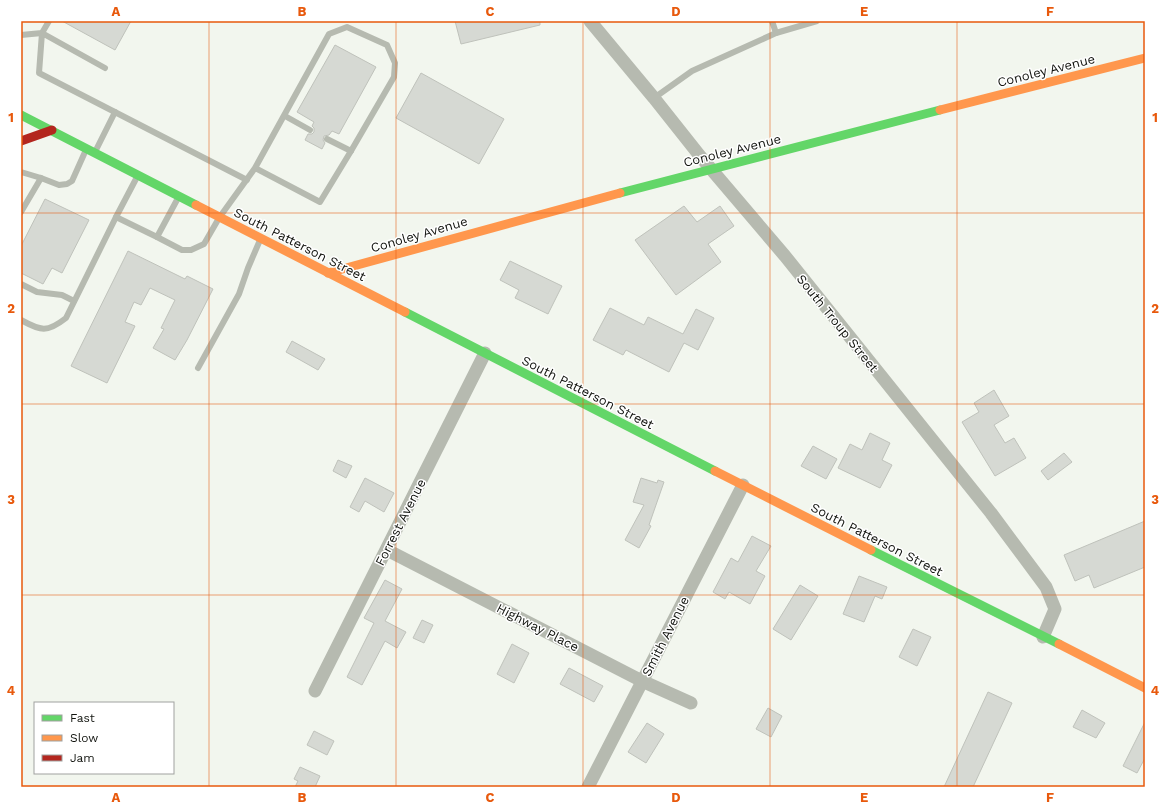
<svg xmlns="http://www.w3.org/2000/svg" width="1166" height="808" font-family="'Work Sans',sans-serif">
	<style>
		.building { fill: #d6d9d3; stroke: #bfc2bb }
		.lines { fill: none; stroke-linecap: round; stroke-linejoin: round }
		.lane { stroke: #b6bab0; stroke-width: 6 }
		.street { stroke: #b6bab0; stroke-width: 13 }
		.fast { stroke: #63d668; stroke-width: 9 }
		.slow { stroke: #ff974d; stroke-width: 9 }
		.jam { stroke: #b3261e; stroke-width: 9 }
		.grid { fill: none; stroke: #e8590c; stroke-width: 1; stroke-opacity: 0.55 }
		.labels { text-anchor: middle; stroke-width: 3; stroke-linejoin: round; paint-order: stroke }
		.street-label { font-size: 13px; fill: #12140f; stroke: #fff }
		.neatline { fill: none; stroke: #e8590c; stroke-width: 1.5 }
		.grid-label { font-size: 13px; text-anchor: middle; font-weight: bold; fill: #e8590c }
	</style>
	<rect width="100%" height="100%" fill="#f2f6ee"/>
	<g class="building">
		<polygon points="62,21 131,21 115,50"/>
		<polygon points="455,21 540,21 540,25 461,44"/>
		<polygon points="335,45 376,67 339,134 332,131 329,135 324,136 323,140 325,143 322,149 305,140 308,134 312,134 314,132 314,128 312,126 314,122 297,112"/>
		<polygon points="421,73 504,119 479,164 396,118"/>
		<polygon points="45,199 89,220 62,273 52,268 43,284 21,273 21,246"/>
		<polygon points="684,206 697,222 720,206 734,226 708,244 721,262 676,295 635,240"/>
		<polygon points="128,251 185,279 187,276 213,289 187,340 175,360 153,348 164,329 161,328 175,300 150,288 141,305 134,302 125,322 135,326 107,383 71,366"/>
		<polygon points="510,261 562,286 548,314 515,298 519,290 500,280"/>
		<polygon points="610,308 644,325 648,317 683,334 696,309 714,318 698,350 684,343 669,372 626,350 623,355 593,340"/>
		<polygon points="292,341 325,359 318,370 286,352"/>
		<polygon points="994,390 1009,416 994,425 1005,443 1014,438 1026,458 995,476 962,422 979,412 974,403"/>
		<polygon points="870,433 890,443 882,460 892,465 880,488 838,468 850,444 862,450"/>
		<polygon points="813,446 837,459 826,479 801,466"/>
		<polygon points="1064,453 1072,462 1048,480 1041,471"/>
		<polygon points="338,460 352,466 346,478 333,471"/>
		<polygon points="365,478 394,493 384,512 365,501 359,512 350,507"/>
		<polygon points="641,478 657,483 658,480 664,482 649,525 651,526 639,548 625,540 644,505 633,502"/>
		<polygon points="1145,521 1145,567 1094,588 1089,575 1075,581 1064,555"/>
		<polygon points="752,536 771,546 756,571 765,576 750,604 729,592 725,599 713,592 731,558 738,562"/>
		<polygon points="859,576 887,587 882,599 875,596 864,622 843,614"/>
		<polygon points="385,580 402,589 385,621 406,632 397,648 385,641 362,685 347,677 374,623 364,618"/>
		<polygon points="800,585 818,596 791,640 773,629"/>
		<polygon points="422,620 433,625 424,643 413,638"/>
		<polygon points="913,629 931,637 917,666 899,657"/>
		<polygon points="512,644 529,653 514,683 497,674"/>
		<polygon points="569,668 603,686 594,702 560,684"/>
		<polygon points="988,692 1012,703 973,787 944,787"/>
		<polygon points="768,708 782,716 771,737 756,729"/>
		<polygon points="1082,710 1105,723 1096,738 1073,727"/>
		<polygon points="1145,722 1145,758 1137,773 1123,766"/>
		<polygon points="647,723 664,734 646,763 628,752"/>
		<polygon points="314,731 334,741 327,755 307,745"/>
		<polygon points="300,767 320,776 315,787 295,787 298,781 294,779"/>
	</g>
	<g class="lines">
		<g class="lane">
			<polyline points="772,21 776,33"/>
			<polyline points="21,35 42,33 49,21"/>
			<polyline points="105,68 42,33 39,73 247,180"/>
			<polyline points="654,98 692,71 776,33 817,21"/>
			<polyline points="285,116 310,130"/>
			<polyline points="327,139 351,151"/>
			<polyline points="96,150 115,112"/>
			<polyline points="21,172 41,178 59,185 67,184 72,181 85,152"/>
			<polyline points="137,177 116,217 157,237 178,198"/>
			<polyline points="21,212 41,178"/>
			<polyline points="157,237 182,250 191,250 204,244 219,218 255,168 320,202 351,151 394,77 395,63 387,45 347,27 329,34 255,168"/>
			<polyline points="21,284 37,292 62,295 74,301"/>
			<path d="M21,320C41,331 47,333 66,318L116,217"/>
			<polyline points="198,368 239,294 248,268 260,240"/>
		</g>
		<g class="street">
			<polyline points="590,21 654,98 700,156 785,256 991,513 1046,587 1055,609 1043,637"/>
			<polyline points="387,550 642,681 691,703"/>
			<polyline points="315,691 485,353"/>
			<polyline points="588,787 743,485"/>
		</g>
		<g class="fast">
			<polyline points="21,115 196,205"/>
			<polyline points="620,193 940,110"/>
			<polyline points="405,312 715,471"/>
			<polyline points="871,550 1059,644"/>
		</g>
		<g class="slow">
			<polyline points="940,110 1145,58"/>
			<polyline points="196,205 405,312"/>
			<polyline points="328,273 620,193"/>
			<polyline points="715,471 871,550"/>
			<polyline points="1059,644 1145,688"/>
		</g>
		<polyline class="jam" points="21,141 52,130"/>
	</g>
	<path class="grid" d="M209,21V787M396,21V787M583,21V787M770,21V787M957,21V787M21,213H1145M21,404H1145M21,595H1145"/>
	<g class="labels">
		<g class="street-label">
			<text transform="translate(1046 70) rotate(-14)" y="5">Conoley Avenue</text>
			<text transform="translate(732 150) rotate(-14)" y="5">Conoley Avenue</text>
			<text transform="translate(419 234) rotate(-16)" y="5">Conoley Avenue</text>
			<text transform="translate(300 244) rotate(27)" y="5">South Patterson Street</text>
			<text transform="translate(838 323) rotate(51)" y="5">South Troup Street</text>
			<text transform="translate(588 392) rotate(27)" y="5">South Patterson Street</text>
			<text transform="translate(400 522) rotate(-63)" y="5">Forrest Avenue</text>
			<text transform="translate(877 539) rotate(27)" y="5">South Patterson Street</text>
			<text transform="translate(538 627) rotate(27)" y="5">Highway Place</text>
			<text transform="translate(665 636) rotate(-63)" y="5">Smith Avenue</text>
		</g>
	</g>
	<rect width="1166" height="808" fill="none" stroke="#ffffff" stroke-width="44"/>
	<rect x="34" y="702" width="140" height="72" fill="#ffffff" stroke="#a0a19f"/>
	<rect x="42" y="715" width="20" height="6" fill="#63d668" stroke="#a0a19f"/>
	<text x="70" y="722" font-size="12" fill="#12140f">Fast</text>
	<rect x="42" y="735" width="20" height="6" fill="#ff974d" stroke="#a0a19f"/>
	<text x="70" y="742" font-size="12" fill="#12140f">Slow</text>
	<rect x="42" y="755" width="20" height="6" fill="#b3261e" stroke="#a0a19f"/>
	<text x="70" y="762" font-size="12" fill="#12140f">Jam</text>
	<rect x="22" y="22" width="1122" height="764" class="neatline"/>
	<g class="grid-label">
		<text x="116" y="16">A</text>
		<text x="302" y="16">B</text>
		<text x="490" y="16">C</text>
		<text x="676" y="16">D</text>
		<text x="864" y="16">E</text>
		<text x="1050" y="16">F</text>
		<text x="11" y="122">1</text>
		<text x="1155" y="122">1</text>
		<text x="11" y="313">2</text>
		<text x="1155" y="313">2</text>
		<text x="11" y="504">3</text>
		<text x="1155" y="504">3</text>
		<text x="11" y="695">4</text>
		<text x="1155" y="695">4</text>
		<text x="116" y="802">A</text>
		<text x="302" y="802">B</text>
		<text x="490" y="802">C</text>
		<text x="676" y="802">D</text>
		<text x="864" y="802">E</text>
		<text x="1050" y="802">F</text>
	</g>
</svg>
